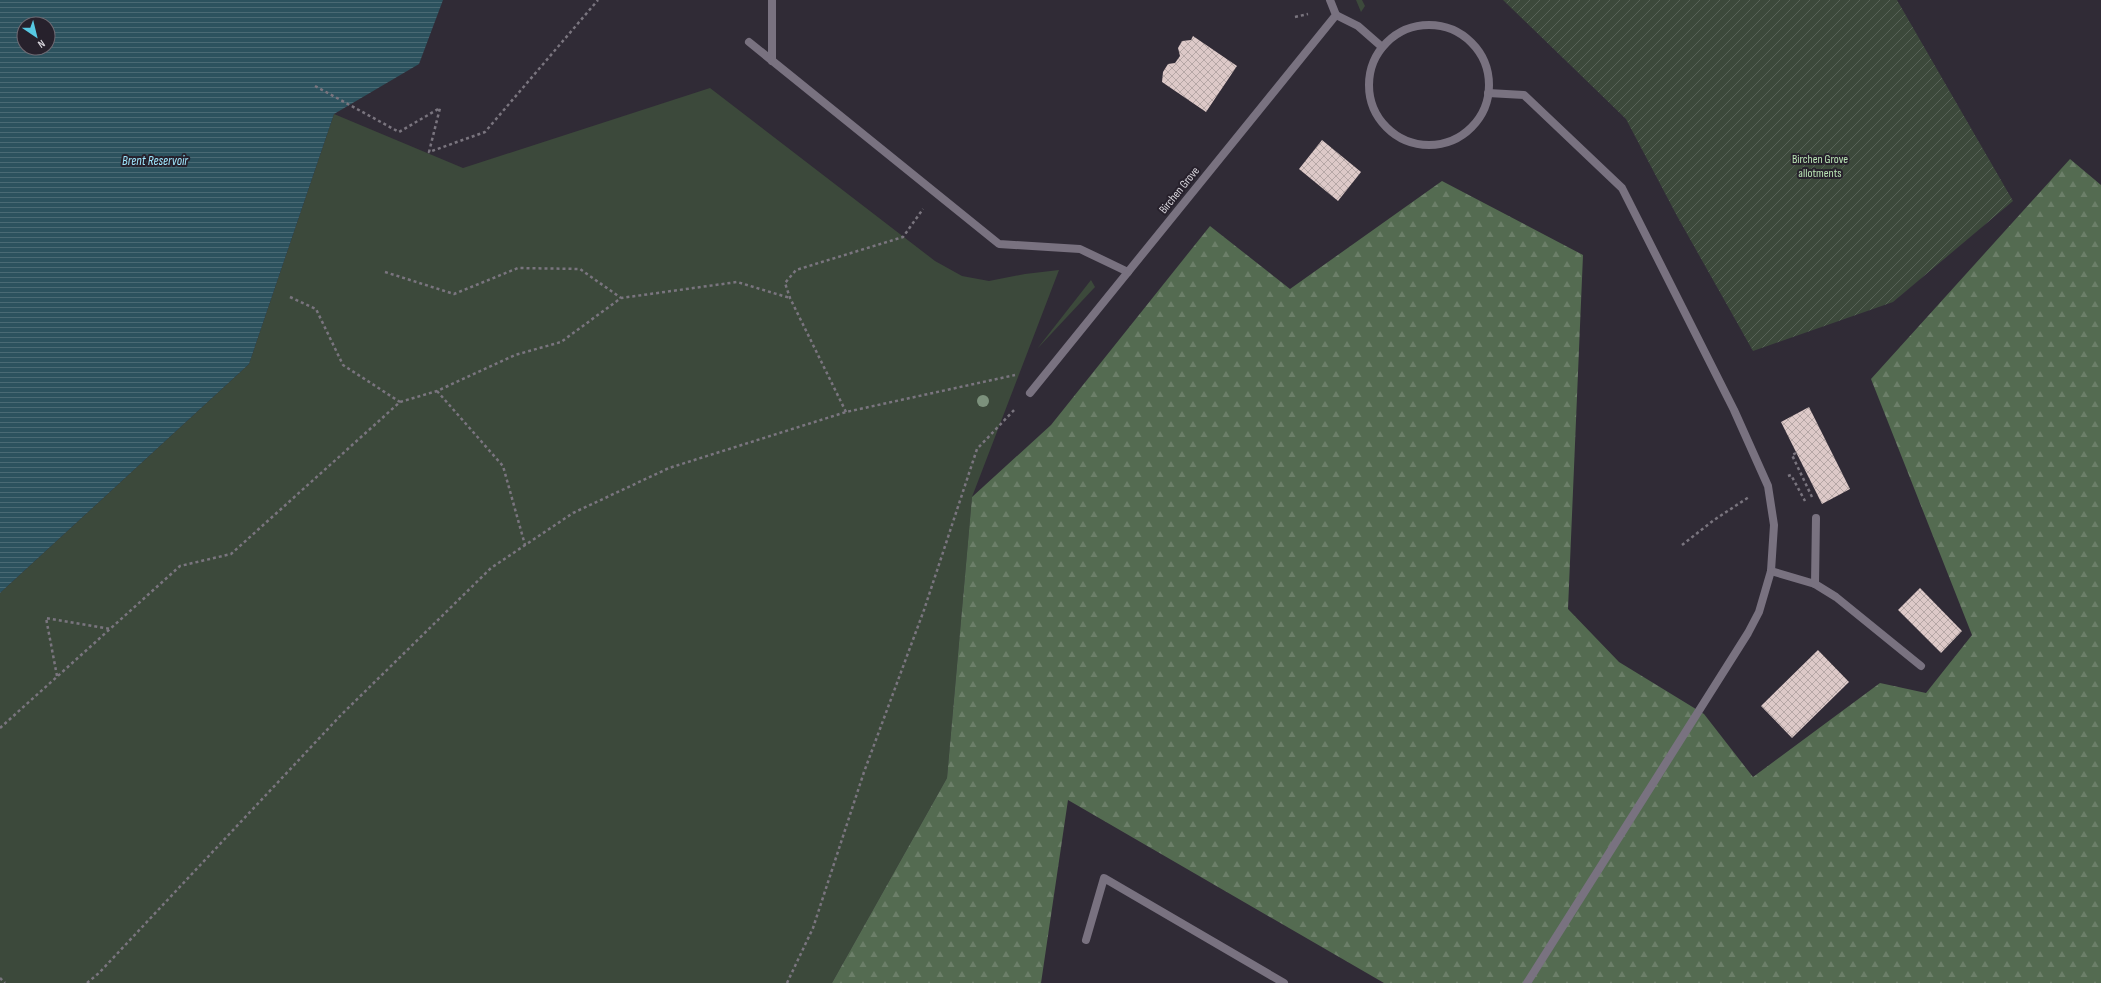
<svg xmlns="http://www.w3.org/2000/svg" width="2101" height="983" font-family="'Sofia Sans Condensed',sans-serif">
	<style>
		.grass { fill: #3c493b }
		.forest { fill: url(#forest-firs) }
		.garden { fill: url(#garden-furrows) }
		.water { fill: url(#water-rules); fill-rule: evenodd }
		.building { fill: url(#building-cross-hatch) }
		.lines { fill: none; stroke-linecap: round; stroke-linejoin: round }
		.path { stroke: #7a757f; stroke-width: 2.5; stroke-dasharray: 3 3; stroke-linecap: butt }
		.lane { stroke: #797280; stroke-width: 8 }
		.street { stroke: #797280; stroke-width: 8 }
		.tree { fill: #7c917c }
		.labels { text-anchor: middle; stroke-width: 4; stroke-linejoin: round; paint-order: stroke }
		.park-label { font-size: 12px; fill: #bae4b5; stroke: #27212c }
		.street-label { font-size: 12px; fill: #d8d5dc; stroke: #27212c }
		.water-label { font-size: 13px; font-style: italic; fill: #9fe7fe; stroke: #27212c }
	</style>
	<defs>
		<pattern id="forest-firs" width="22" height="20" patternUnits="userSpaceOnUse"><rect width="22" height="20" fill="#546b51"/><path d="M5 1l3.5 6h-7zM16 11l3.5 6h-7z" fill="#6c7f69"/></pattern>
		<pattern id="garden-furrows" width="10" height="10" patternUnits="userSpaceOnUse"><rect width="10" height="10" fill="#3c493b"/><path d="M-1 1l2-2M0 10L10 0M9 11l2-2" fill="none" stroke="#576257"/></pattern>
		<pattern id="water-rules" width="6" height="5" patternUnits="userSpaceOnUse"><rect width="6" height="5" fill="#2c525e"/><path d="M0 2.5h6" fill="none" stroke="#4a6a74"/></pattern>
		<pattern id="building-cross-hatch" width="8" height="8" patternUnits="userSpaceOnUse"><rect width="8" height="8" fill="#ddc9c8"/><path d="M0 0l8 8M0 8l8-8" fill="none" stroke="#b6a7a6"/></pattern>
	</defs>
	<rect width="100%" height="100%" fill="#302b36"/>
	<g class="grass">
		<polygon points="1356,0 1362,0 1365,6 1361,12"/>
		<polygon points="710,88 935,261 962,276 989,281 1025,274 1059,270 972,497 947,778 832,983 0,983 0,593 249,364 334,114 463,168"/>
		<polygon points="1091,280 1095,287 1037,349"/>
	</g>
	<polygon class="forest" points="2070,159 2101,185 2101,983 1384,983 1068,800 1041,983 832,983 947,778 972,497 1051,425 1210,226 1290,289 1442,181 1583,255 1568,609 1619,662 1704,714 1753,777 1880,683 1926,693 1972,635 1871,379"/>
	<polygon class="garden" points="1503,0 1897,0 2013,201 1893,302 1753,351 1677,216 1626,119"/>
	<path class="water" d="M0,0H443L419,64L334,114L249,364L0,593ZM24,24H48V48H24Z"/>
	<g class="building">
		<polygon points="1193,36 1237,66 1206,112 1162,82 1163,72 1168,64 1175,63 1180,56 1178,48 1182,41 1191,40"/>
		<polygon points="1322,140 1361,172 1338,201 1299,169"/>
		<polygon points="1809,407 1850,489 1822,504 1781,422"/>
		<polygon points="1920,588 1962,631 1941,653 1898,610"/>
		<polygon points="1818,650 1849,682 1792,738 1761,706"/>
	</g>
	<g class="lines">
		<g class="path">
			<polyline points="1295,17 1308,14"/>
			<polyline points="315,86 399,132 440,108 429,152 485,132 598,0"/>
			<polyline points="385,272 454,294 518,268 580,269 621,298"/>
			<polyline points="290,297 316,309 343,365 400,402"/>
			<polyline points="437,391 503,466 525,545"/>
			<polyline points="846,412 790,298 785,283 796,270 903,237 923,209"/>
			<polyline points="1796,453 1792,455 1812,497"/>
			<polyline points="1788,476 1791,475 1805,501"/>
			<polyline points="1682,545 1714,520 1749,497"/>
			<polyline points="57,676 46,618 110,629"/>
			<polyline points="0,728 180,566 231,554 400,402 437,391 515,355 561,342 621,298 737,282 790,298"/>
			<polyline points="0,978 5,983"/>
			<polyline points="87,983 99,973 341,715 491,568 573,513 669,468 846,412 1015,375"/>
			<polyline points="787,983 813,928 864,772 924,610 977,449 1016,408"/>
		</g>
		<g class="lane">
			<polyline points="772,0 772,61"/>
			<polyline points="1336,15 1358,26 1382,47"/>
			<circle cx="1429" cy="85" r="60"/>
			<polyline points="749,42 999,244 1080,249 1128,272"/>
			<polyline points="1488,93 1524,95 1622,188 1734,410 1768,486 1774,525 1771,571 1759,612 1748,633 1527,983"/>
			<polyline points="1771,571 1815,584 1836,597 1921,666"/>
			<polyline points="1815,584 1816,518"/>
			<polyline points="1086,940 1104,878 1284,983"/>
		</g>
		<polyline class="street" points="1030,393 1336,15 1330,0"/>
	</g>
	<circle class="tree" cx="983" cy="401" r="6"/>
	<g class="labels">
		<g class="park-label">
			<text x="1820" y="163">Birchen Grove<tspan x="1820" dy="14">allotments</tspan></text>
		</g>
		<g class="street-label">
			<text transform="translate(1179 190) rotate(-51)" y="4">Birchen Grove</text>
		</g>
		<g class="water-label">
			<text x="155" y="165">Brent Reservoir</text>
		</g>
	</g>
	<g transform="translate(36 36) rotate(145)"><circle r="19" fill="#27212c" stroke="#6e6972"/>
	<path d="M0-3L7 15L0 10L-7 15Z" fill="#57c9e3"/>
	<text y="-6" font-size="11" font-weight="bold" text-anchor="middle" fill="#d8d5dc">N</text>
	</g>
</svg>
